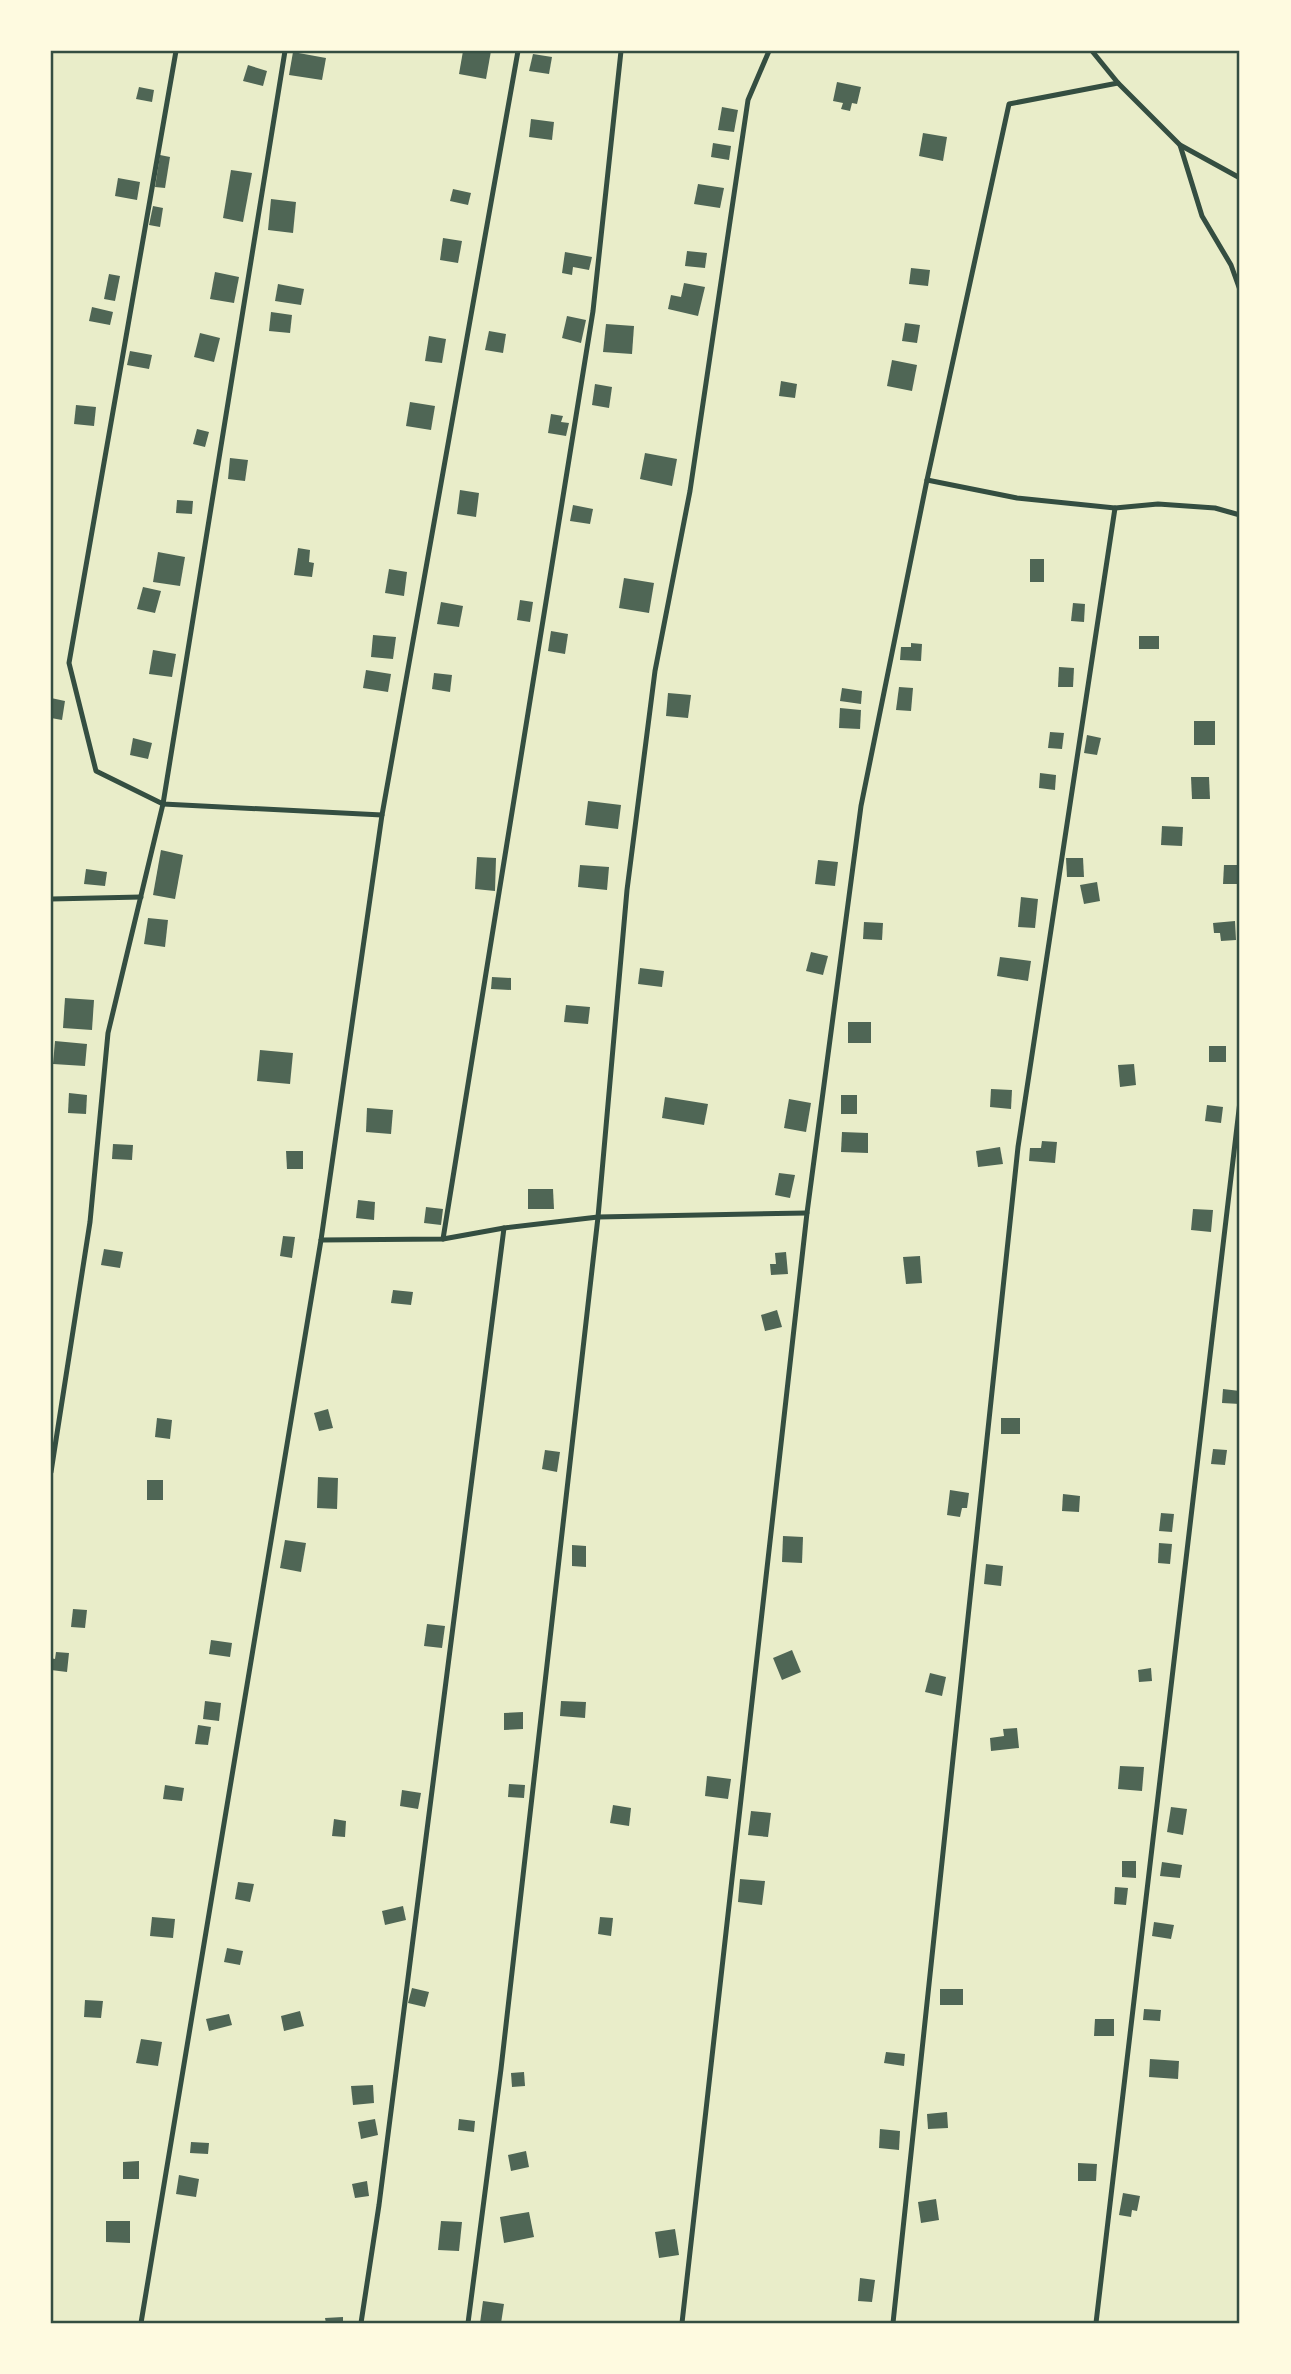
<svg xmlns="http://www.w3.org/2000/svg" width="1291" height="2374" font-family="Ubuntu,sans-serif">
	<style>
		.building { fill: #4f6655 }
		.lines { fill: none; stroke-linecap: round; stroke-linejoin: round }
		.service { stroke: #344e41; stroke-width: 5 }
		.neatline { fill: none; stroke: #344e41; stroke-width: 2.5 }
	</style>
	<rect width="100%" height="100%" fill="#e9edc9"/>
	<g class="building">
		<polygon points="463,51 491,51 486,79 459,74"/>
		<polygon points="293,52 326,58 322,80 289,75"/>
		<polygon points="533,54 552,57 549,74 529,71"/>
		<polygon points="248,65 267,71 263,86 243,81"/>
		<polygon points="837,82 861,87 857,104 852,103 850,111 841,109 843,103 833,101"/>
		<polygon points="139,87 154,90 152,102 136,99"/>
		<polygon points="722,107 738,110 734,132 718,130"/>
		<polygon points="531,119 554,122 552,140 529,137"/>
		<polygon points="923,133 947,137 943,161 919,156"/>
		<polygon points="713,143 731,146 729,160 711,157"/>
		<polygon points="160,155 170,157 165,188 155,187"/>
		<polygon points="231,170 252,173 243,222 223,218"/>
		<polygon points="118,178 140,182 137,200 115,196"/>
		<polygon points="698,184 724,188 720,208 694,204"/>
		<polygon points="453,189 471,193 468,205 450,201"/>
		<polygon points="271,199 296,202 293,233 268,230"/>
		<polygon points="153,206 163,208 160,227 149,225"/>
		<polygon points="443,238 462,241 458,263 440,260"/>
		<polygon points="687,251 707,253 705,268 685,266"/>
		<polygon points="565,252 592,257 589,270 573,267 572,275 562,273"/>
		<polygon points="911,268 930,270 928,286 909,284"/>
		<polygon points="215,272 239,277 234,303 210,299"/>
		<polygon points="109,274 120,276 115,301 104,299"/>
		<polygon points="684,283 705,287 698,316 668,309 671,295 681,297"/>
		<polygon points="278,284 304,289 301,305 275,301"/>
		<polygon points="92,307 113,312 110,325 89,321"/>
		<polygon points="271,312 292,315 290,333 269,331"/>
		<polygon points="567,316 586,320 581,343 562,338"/>
		<polygon points="905,323 920,325 917,343 902,341"/>
		<polygon points="606,324 634,326 632,354 603,352"/>
		<polygon points="489,331 506,334 503,353 485,350"/>
		<polygon points="200,333 220,338 214,362 194,357"/>
		<polygon points="429,336 446,339 442,363 425,361"/>
		<polygon points="130,351 152,355 149,369 127,365"/>
		<polygon points="892,360 917,365 912,391 887,386"/>
		<polygon points="781,381 797,384 795,398 779,396"/>
		<polygon points="595,384 612,387 609,408 592,405"/>
		<polygon points="410,402 435,406 431,430 406,426"/>
		<polygon points="76,405 96,407 94,426 74,424"/>
		<polygon points="551,414 563,416 561,422 569,423 566,436 548,433"/>
		<polygon points="197,429 209,432 205,447 193,444"/>
		<polygon points="645,453 677,459 672,486 640,479"/>
		<polygon points="230,458 248,460 245,481 228,479"/>
		<polygon points="460,490 479,493 476,517 457,514"/>
		<polygon points="177,500 193,501 192,514 176,513"/>
		<polygon points="573,505 593,509 590,524 570,521"/>
		<polygon points="298,548 310,550 309,562 314,563 312,577 294,575"/>
		<polygon points="158,552 185,557 180,586 153,582"/>
		<rect x="1030" y="559" width="14" height="23"/>
		<polygon points="389,569 407,572 404,596 385,593"/>
		<polygon points="624,578 654,583 649,613 619,608"/>
		<polygon points="143,587 161,591 155,613 137,609"/>
		<polygon points="520,600 533,602 530,622 517,620"/>
		<polygon points="441,602 463,606 459,627 437,624"/>
		<polygon points="1073,603 1085,604 1084,622 1071,621"/>
		<polygon points="551,631 568,634 565,654 548,651"/>
		<polygon points="373,635 396,637 393,659 371,657"/>
		<rect x="1139" y="636" width="20" height="13"/>
		<polygon points="911,643 922,644 921,661 900,660 901,647 911,647"/>
		<polygon points="153,650 176,654 172,677 149,674"/>
		<polygon points="1059,667 1074,668 1073,687 1058,687"/>
		<polygon points="366,670 391,674 388,692 363,688"/>
		<polygon points="434,673 452,675 450,692 432,689"/>
		<polygon points="899,687 913,688 911,711 896,710"/>
		<polygon points="842,688 862,691 861,704 840,701"/>
		<polygon points="668,693 691,695 688,718 666,716"/>
		<polygon points="51,698 65,701 62,720 51,718"/>
		<polygon points="840,708 861,710 860,729 839,728"/>
		<rect x="1194" y="721" width="21" height="24"/>
		<polygon points="1050,732 1064,733 1062,749 1048,748"/>
		<polygon points="1087,735 1101,738 1097,755 1084,753"/>
		<polygon points="133,738 152,743 148,759 130,755"/>
		<polygon points="1040,773 1056,775 1055,790 1039,788"/>
		<polygon points="1191,777 1209,777 1210,799 1192,799"/>
		<polygon points="588,801 621,805 618,829 585,825"/>
		<polygon points="1162,826 1183,827 1182,846 1161,845"/>
		<polygon points="161,850 183,855 175,899 153,895"/>
		<polygon points="477,857 496,858 495,891 475,889"/>
		<polygon points="1066,858 1083,858 1084,877 1067,877"/>
		<polygon points="818,860 838,862 835,886 815,884"/>
		<polygon points="580,865 609,867 607,890 578,887"/>
		<polygon points="1224,865 1240,865 1240,884 1223,884"/>
		<polygon points="86,869 107,872 105,886 84,884"/>
		<polygon points="1097,882 1100,901 1084,904 1080,885"/>
		<polygon points="1021,897 1038,899 1035,928 1018,927"/>
		<polygon points="148,918 168,920 165,947 144,944"/>
		<polygon points="1235,921 1236,940 1221,941 1220,933 1214,933 1213,923"/>
		<polygon points="864,922 883,923 882,940 863,939"/>
		<polygon points="811,952 828,956 823,975 806,971"/>
		<polygon points="1000,957 1031,961 1028,981 997,976"/>
		<polygon points="640,968 664,971 662,987 638,984"/>
		<polygon points="492,977 511,978 511,990 491,989"/>
		<polygon points="65,998 94,1000 92,1030 63,1028"/>
		<polygon points="566,1005 590,1007 588,1024 564,1022"/>
		<rect x="848" y="1022" width="23" height="21"/>
		<polygon points="55,1041 87,1044 85,1066 53,1064"/>
		<rect x="1209" y="1046" width="17" height="16"/>
		<polygon points="260,1050 293,1053 290,1084 257,1081"/>
		<polygon points="1134,1064 1136,1085 1120,1087 1118,1065"/>
		<polygon points="991,1089 1012,1090 1011,1109 990,1107"/>
		<polygon points="69,1093 87,1095 86,1114 68,1113"/>
		<rect x="841" y="1095" width="16" height="19"/>
		<polygon points="665,1097 708,1104 704,1125 662,1118"/>
		<polygon points="789,1099 811,1103 806,1132 784,1128"/>
		<polygon points="1207,1105 1223,1107 1221,1123 1205,1121"/>
		<polygon points="367,1108 393,1110 391,1134 366,1132"/>
		<polygon points="842,1132 868,1133 868,1153 841,1152"/>
		<polygon points="1042,1141 1057,1142 1055,1163 1029,1161 1030,1148 1041,1148"/>
		<polygon points="113,1144 133,1145 132,1160 112,1159"/>
		<polygon points="1000,1147 1003,1164 978,1167 976,1151"/>
		<polygon points="286,1151 303,1151 303,1169 287,1169"/>
		<polygon points="779,1173 795,1175 790,1198 775,1195"/>
		<polygon points="528,1189 553,1189 554,1209 528,1209"/>
		<polygon points="358,1200 375,1202 374,1220 356,1218"/>
		<polygon points="426,1207 443,1209 441,1225 424,1223"/>
		<polygon points="1193,1209 1213,1210 1211,1232 1191,1230"/>
		<polygon points="283,1236 295,1237 292,1258 280,1256"/>
		<polygon points="104,1249 123,1252 120,1268 101,1265"/>
		<polygon points="786,1252 788,1274 771,1275 770,1264 776,1264 775,1253"/>
		<polygon points="920,1256 922,1283 906,1284 903,1257"/>
		<polygon points="393,1290 413,1292 411,1305 391,1303"/>
		<polygon points="777,1310 782,1327 765,1331 761,1315"/>
		<polygon points="1223,1389 1240,1391 1240,1404 1222,1403"/>
		<polygon points="328,1409 333,1428 319,1431 314,1413"/>
		<polygon points="157,1418 172,1420 170,1439 155,1437"/>
		<rect x="1001" y="1418" width="19" height="16"/>
		<polygon points="1213,1449 1227,1450 1225,1465 1211,1464"/>
		<polygon points="545,1450 560,1452 557,1472 542,1469"/>
		<polygon points="318,1477 338,1478 337,1509 317,1508"/>
		<rect x="147" y="1480" width="16" height="20"/>
		<polygon points="950,1490 969,1493 967,1508 962,1508 960,1517 947,1515"/>
		<polygon points="1063,1494 1080,1496 1079,1512 1062,1511"/>
		<polygon points="1161,1513 1174,1514 1172,1532 1159,1531"/>
		<polygon points="783,1536 803,1537 802,1563 782,1562"/>
		<polygon points="285,1540 306,1543 301,1572 280,1568"/>
		<polygon points="1159,1543 1172,1544 1170,1564 1158,1563"/>
		<polygon points="572,1545 586,1546 586,1567 572,1566"/>
		<polygon points="986,1564 1003,1566 1001,1586 984,1584"/>
		<polygon points="73,1609 87,1610 85,1628 71,1627"/>
		<polygon points="427,1624 445,1626 442,1648 424,1646"/>
		<polygon points="211,1640 232,1643 230,1657 209,1654"/>
		<polygon points="792,1650 801,1672 782,1680 773,1658"/>
		<polygon points="56,1652 69,1653 67,1672 51,1670 51,1658 55,1659"/>
		<polygon points="1151,1668 1152,1681 1139,1682 1138,1670"/>
		<polygon points="930,1673 946,1677 942,1696 925,1692"/>
		<polygon points="205,1701 221,1703 219,1721 203,1719"/>
		<polygon points="561,1701 586,1702 585,1718 560,1716"/>
		<polygon points="523,1712 523,1729 504,1730 504,1713"/>
		<polygon points="198,1725 211,1727 208,1745 195,1744"/>
		<polygon points="1017,1728 1019,1748 991,1751 990,1738 1004,1736 1003,1729"/>
		<polygon points="1120,1766 1144,1767 1142,1791 1118,1789"/>
		<polygon points="707,1776 731,1779 728,1799 705,1796"/>
		<polygon points="509,1784 525,1785 524,1798 508,1797"/>
		<polygon points="165,1785 184,1788 182,1801 163,1799"/>
		<polygon points="402,1790 421,1793 418,1809 400,1806"/>
		<polygon points="613,1805 631,1808 629,1826 610,1823"/>
		<polygon points="1171,1807 1187,1809 1183,1835 1167,1832"/>
		<polygon points="751,1811 771,1813 768,1837 748,1835"/>
		<polygon points="334,1819 346,1821 345,1837 332,1836"/>
		<polygon points="1122,1861 1136,1861 1136,1878 1122,1877"/>
		<polygon points="1162,1862 1182,1865 1180,1878 1160,1876"/>
		<polygon points="740,1879 765,1881 762,1905 738,1902"/>
		<polygon points="238,1882 254,1884 250,1902 235,1899"/>
		<polygon points="1115,1887 1128,1888 1126,1905 1114,1904"/>
		<polygon points="403,1906 406,1920 385,1925 382,1911"/>
		<polygon points="152,1917 175,1919 173,1938 150,1936"/>
		<polygon points="600,1917 613,1918 611,1936 598,1934"/>
		<polygon points="1154,1922 1174,1925 1171,1939 1152,1936"/>
		<polygon points="227,1948 243,1951 240,1965 224,1962"/>
		<polygon points="412,1988 429,1992 425,2007 408,2003"/>
		<rect x="940" y="1989" width="23" height="16"/>
		<polygon points="85,2000 103,2001 101,2018 84,2017"/>
		<polygon points="1144,2009 1161,2010 1160,2021 1143,2020"/>
		<polygon points="300,2011 304,2026 284,2031 281,2016"/>
		<polygon points="229,2014 232,2025 209,2031 206,2019"/>
		<polygon points="1095,2019 1114,2019 1114,2036 1094,2036"/>
		<polygon points="141,2039 162,2042 158,2066 136,2063"/>
		<polygon points="886,2052 905,2054 904,2066 884,2063"/>
		<polygon points="1150,2059 1179,2061 1178,2079 1149,2077"/>
		<polygon points="524,2072 525,2086 512,2087 511,2073"/>
		<polygon points="373,2085 374,2103 353,2105 351,2086"/>
		<polygon points="947,2112 948,2128 928,2129 927,2114"/>
		<polygon points="375,2119 378,2135 361,2139 358,2122"/>
		<polygon points="459,2119 475,2121 474,2132 458,2130"/>
		<polygon points="880,2129 900,2131 899,2150 879,2148"/>
		<polygon points="191,2142 209,2143 208,2154 190,2153"/>
		<polygon points="526,2151 529,2167 511,2171 508,2155"/>
		<polygon points="139,2161 139,2179 123,2179 123,2162"/>
		<polygon points="1078,2163 1097,2164 1096,2181 1078,2181"/>
		<polygon points="179,2175 199,2179 196,2197 176,2194"/>
		<polygon points="367,2181 369,2196 355,2198 352,2184"/>
		<polygon points="1123,2193 1140,2196 1137,2211 1132,2210 1131,2217 1119,2215"/>
		<polygon points="936,2199 939,2220 921,2223 918,2202"/>
		<polygon points="529,2212 534,2237 504,2243 500,2217"/>
		<polygon points="106,2221 130,2221 130,2243 106,2242"/>
		<polygon points="441,2221 462,2222 459,2251 438,2250"/>
		<polygon points="675,2229 679,2255 659,2258 655,2232"/>
		<polygon points="860,2278 875,2280 872,2302 858,2301"/>
		<polygon points="483,2301 504,2304 501,2323 480,2323"/>
		<polygon points="343,2317 343,2323 326,2323 325,2318"/>
	</g>
	<g class="lines">
		<g class="service">
			<polyline points="176,51 69,663 96,771 163,804 382,815"/>
			<polyline points="1092,51 1118,83 1180,145 1240,178"/>
			<polyline points="1180,145 1202,216 1231,265 1240,290"/>
			<polyline points="927,480 1017,498 1115,508 1158,504 1215,508 1240,515"/>
			<polyline points="51,899 141,897"/>
			<polyline points="443,1239 593,311 621,51"/>
			<polyline points="321,1240 443,1239 504,1228 598,1217 807,1213"/>
			<polyline points="51,1472 90,1222 108,1033 163,804 285,51"/>
			<polyline points="141,2323 321,1240 382,815 518,51"/>
			<polyline points="361,2323 379,2205 504,1228"/>
			<polyline points="468,2323 501,2069 598,1217 627,890 655,671 690,491 748,100 769,51"/>
			<polyline points="682,2323 807,1213 861,806 927,480 1009,104 1118,83"/>
			<polyline points="893,2323 1018,1147 1115,508"/>
			<polyline points="1096,2323 1240,1101"/>
		</g>
	</g>
	<rect width="1291" height="2374" fill="none" stroke="#fefae0" stroke-width="105"/>
	<rect x="52" y="52" width="1186" height="2270" class="neatline"/>
</svg>
